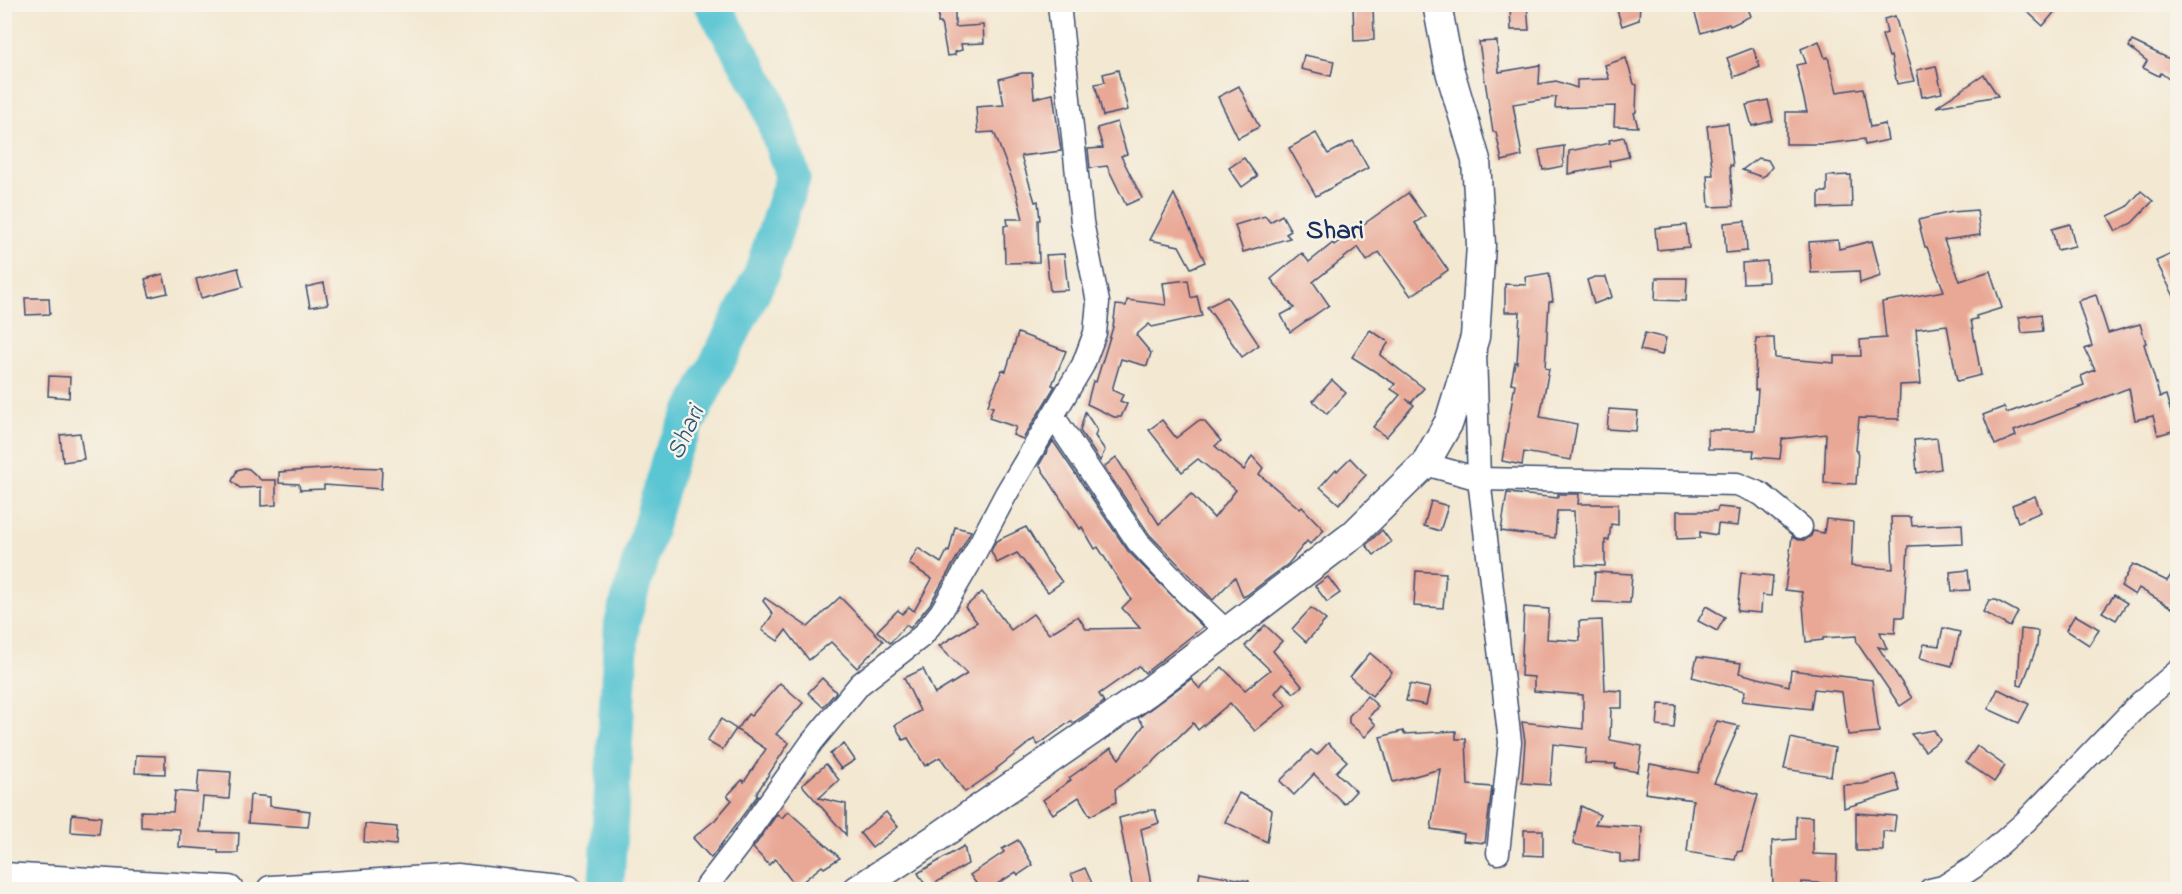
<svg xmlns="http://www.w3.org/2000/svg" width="2182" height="894" font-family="'Indie Flower',sans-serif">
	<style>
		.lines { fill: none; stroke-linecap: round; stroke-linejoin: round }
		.river { stroke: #5ac5d3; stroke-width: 36 }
		.building { fill: #e9a795 }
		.minor-casing { stroke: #3b4b6f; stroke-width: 25 }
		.tertiary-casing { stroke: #3b4b6f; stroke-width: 31 }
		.minor { stroke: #fff; stroke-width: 22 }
		.tertiary { stroke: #fff; stroke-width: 28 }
		.labels { text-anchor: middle; stroke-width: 5; stroke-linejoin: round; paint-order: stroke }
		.water-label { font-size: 26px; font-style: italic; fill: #2b547b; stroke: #f7f3e8 }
		.quarter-label { font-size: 27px; font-weight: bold; fill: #1b2f5e; stroke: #f7f3e8 }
	</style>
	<rect width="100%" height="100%" fill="#f7f3e8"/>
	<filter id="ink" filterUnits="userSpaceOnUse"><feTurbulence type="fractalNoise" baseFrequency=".0167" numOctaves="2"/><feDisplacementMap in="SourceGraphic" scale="12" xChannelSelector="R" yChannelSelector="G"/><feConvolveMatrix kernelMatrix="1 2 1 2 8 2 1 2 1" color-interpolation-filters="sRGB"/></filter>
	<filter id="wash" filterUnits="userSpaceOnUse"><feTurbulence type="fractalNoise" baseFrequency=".008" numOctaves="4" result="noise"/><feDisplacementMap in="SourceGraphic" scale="24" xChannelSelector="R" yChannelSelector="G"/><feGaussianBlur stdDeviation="1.35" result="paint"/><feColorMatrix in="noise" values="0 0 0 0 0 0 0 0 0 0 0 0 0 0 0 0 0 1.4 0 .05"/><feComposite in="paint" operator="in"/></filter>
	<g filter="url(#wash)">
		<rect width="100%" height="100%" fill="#f3e8d2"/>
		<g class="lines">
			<polyline class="river" points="606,890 622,623 670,457 761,275 793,177 765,95 712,4"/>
		</g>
		<g id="blocks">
			<g class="building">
				<polygon points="939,4 955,4 955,27 983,25 984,43 961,44 962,50 955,52 955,55 947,56 941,23 938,23"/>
				<polygon points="1353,4 1373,4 1374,40 1354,41"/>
				<polygon points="1636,4 1640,4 1639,20 1622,26 1617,10"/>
				<polygon points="1692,4 1746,4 1751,16 1730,26 1729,24 1701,33"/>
				<polygon points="2019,4 2061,4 2043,26"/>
				<polygon points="1527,5 1529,30 1511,30 1510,6"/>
				<polygon points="1895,16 1914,81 1897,84 1891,56 1889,57 1882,35 1887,33 1884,19"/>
				<polygon points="1497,41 1499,72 1540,65 1539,84 1556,81 1577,88 1577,80 1609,79 1605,65 1626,58 1634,84 1637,85 1636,112 1634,113 1638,127 1614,126 1615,106 1555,108 1556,97 1513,104 1522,156 1502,161 1496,132 1493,132 1479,42"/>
				<polygon points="1819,41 1825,58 1828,57 1837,92 1863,88 1870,127 1885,124 1888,140 1865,145 1864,139 1824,144 1786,144 1786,112 1807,112 1796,65 1806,63 1801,49"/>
				<polygon points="2132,41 2178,63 2178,86 2161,73 2159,76 2143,68 2147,61 2129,47"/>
				<polygon points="1753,48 1760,67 1734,77 1727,58"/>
				<polygon points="1304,55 1334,61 1331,76 1301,69"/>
				<polygon points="1936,66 1942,93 1922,97 1917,70"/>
				<polygon points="1118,70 1128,110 1103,116 1095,84 1105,82 1103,74"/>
				<polygon points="1022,73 1032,73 1034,98 1053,94 1061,151 1021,156 1035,202 1038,201 1040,220 1038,220 1039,262 1005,263 1004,226 1008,225 1007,219 1023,219 1015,187 994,132 978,133 976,107 1004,105 999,79"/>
				<polygon points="1984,75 1998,96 1936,107"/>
				<polygon points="1239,86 1259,127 1238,138 1218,97"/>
				<polygon points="1768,100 1773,121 1752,126 1746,105"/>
				<polygon points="1117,122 1127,154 1121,156 1142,198 1126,205 1107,166 1090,168 1088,149 1103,148 1097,128"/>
				<polygon points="1728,123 1733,166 1730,165 1733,206 1709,207 1707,175 1713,175 1707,126"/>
				<polygon points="1316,133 1328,154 1353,141 1368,168 1316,196 1289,148"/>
				<polygon points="1624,137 1629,157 1609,161 1610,166 1568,174 1569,151 1610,143 1609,140"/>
				<polygon points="1564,146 1563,166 1543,170 1539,150"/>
				<polygon points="1244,158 1257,176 1242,187 1229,168"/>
				<polygon points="1758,158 1768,160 1772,167 1766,175 1762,177 1742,170"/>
				<polygon points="1851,175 1852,207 1819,208 1819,192 1827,192 1827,176"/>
				<polygon points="2141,191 2153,201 2132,223 2116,231 2108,216 2127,207"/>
				<polygon points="1408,193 1425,216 1415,223 1448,270 1411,296 1379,252 1367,261 1358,247 1313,282 1329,305 1290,332 1281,315 1294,308 1271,279 1302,253 1309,262 1333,243 1334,245"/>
				<polygon points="1174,194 1205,262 1191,268 1179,246 1150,240"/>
				<polygon points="1977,210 1980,235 1944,240 1960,281 1990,271 2002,308 1976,316 1977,319 1971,320 1981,375 1957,381 1947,325 1916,329 1921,384 1900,385 1899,419 1859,418 1856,450 1858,450 1856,484 1824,483 1826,434 1782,439 1780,459 1753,457 1754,450 1708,449 1708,430 1755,430 1758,390 1755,390 1756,338 1774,338 1775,358 1834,363 1834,356 1861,356 1860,340 1886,338 1882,302 1944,291 1927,247 1925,247 1918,220 1952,212"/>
				<polygon points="1282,215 1291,231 1286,234 1290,238 1243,252 1235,225 1265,216 1270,222"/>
				<polygon points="1745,221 1747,251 1726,253 1724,223"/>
				<polygon points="2070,224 2075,246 2057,250 2052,229"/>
				<polygon points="1686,225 1689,247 1657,250 1655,228"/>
				<polygon points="1838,240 1839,249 1872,241 1881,276 1860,283 1859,271 1811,273 1809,242"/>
				<polygon points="2178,251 2178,304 2156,261"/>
				<polygon points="1064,254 1068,290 1050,291 1046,255"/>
				<polygon points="1767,261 1768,282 1743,283 1742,263"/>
				<polygon points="238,268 243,287 201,298 196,279"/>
				<polygon points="1549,273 1553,301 1549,302 1545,368 1549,369 1540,417 1577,424 1571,460 1524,452 1522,465 1502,461 1515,384 1511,383 1515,362 1517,363 1520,312 1505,312 1505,284 1526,285 1525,277"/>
				<polygon points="163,274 168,293 150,297 145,279"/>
				<polygon points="1595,277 1606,277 1612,297 1594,304 1587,280"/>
				<polygon points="1656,278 1687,278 1686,301 1655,300"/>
				<polygon points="1188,280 1191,298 1197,296 1202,316 1152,327 1149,324 1136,335 1151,353 1147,366 1121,359 1112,390 1123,395 1120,401 1127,404 1121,417 1114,417 1087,404 1093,381 1096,382 1113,327 1116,305 1126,306 1127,300 1166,305 1163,283"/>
				<polygon points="324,283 328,304 310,307 306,287"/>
				<polygon points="2096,295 2108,333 2140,324 2146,343 2144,344 2160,397 2166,395 2176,430 2158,435 2153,416 2135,420 2129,388 2014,431 2016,436 1995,445 1983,415 2004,407 2007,413 2084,385 2081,376 2095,370 2085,349 2092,346 2078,301"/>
				<polygon points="1227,297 1259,345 1242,357 1207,307"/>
				<polygon points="25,298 49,298 50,314 26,315"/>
				<polygon points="2041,314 2043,331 2022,333 2019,317"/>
				<polygon points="1370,330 1389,342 1380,355 1424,388 1411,403 1406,399 1414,405 1386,437 1373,427 1400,395 1391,389 1395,384 1352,357"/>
				<polygon points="1018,333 1066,351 1052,385 1055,386 1023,439 1013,435 1016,427 989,418 993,407 988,405 1002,370 1006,371"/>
				<polygon points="1645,333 1666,338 1662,355 1640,350"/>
				<polygon points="49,376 70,377 69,398 48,396"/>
				<polygon points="1332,380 1346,393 1327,414 1313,401"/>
				<polygon points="1609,409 1638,411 1636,431 1607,429"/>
				<polygon points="1085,412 1097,430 1095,436 1105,450 1100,461 1080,431"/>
				<polygon points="1162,420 1176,438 1198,421 1204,421 1221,441 1215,446 1244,470 1252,456 1263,468 1259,474 1300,509 1302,507 1324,530 1310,544 1307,541 1288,564 1247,595 1243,597 1235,577 1213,600 1149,534 1104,467 1116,457 1159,524 1191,494 1214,518 1236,490 1198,459 1182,472 1149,430"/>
				<polygon points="80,433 84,459 63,462 60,435"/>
				<polygon points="1937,438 1941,469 1917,473 1914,440"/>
				<polygon points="1053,441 1128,551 1203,627 1145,673 1139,666 1099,694 1104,702 1073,723 1071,721 1038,745 1034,739 996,769 997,770 965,792 940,757 925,766 908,738 903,740 895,725 920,711 904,678 923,669 935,694 967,674 939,646 977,622 965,607 982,592 1011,630 1033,614 1049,634 1078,616 1086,629 1140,628 1122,608 1131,599 1098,547 1095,549 1082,527 1080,529 1039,465"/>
				<polygon points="1350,458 1366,475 1339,504 1320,487 1336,469 1337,471"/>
				<polygon points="352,467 382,468 381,489 324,485 324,489 300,490 299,484 279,483 279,472"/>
				<polygon points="244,468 249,469 261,480 276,480 276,505 261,506 261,487 240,488 232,481 237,470"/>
				<polygon points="1507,493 1558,498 1558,494 1579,494 1578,504 1618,504 1618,525 1611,524 1609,540 1605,540 1605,566 1576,565 1574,511 1557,511 1555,538 1501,531"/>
				<polygon points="2035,496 2041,512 2018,522 2012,505"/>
				<polygon points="1431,501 1448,506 1440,531 1424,526"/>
				<polygon points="1718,507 1740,509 1738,526 1718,524 1717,535 1700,532 1700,538 1677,539 1677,511 1717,511"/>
				<polygon points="1891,517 1911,517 1912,526 1962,524 1963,544 1908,546 1904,617 1896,617 1895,633 1880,632 1887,649 1878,647 1912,698 1900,706 1857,643 1856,636 1823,638 1823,640 1806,642 1802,592 1785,590 1792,537 1798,540 1805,540 1811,536 1813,531 1824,533 1826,519 1853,522 1851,566 1893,569"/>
				<polygon points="955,527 971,531 956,559 930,604 912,626 910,628 906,625 890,643 877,631 898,610 902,614 909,607 914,611 932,579 909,564 918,548 941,563 947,551 949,552"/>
				<polygon points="1026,527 1046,560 1062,582 1048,592 1017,553 997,563 991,551 996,541"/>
				<polygon points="1382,530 1391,542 1374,555 1366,545"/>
				<polygon points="2133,564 2167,581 2178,565 2178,599 2172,608 2139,588 2135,595 2121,586"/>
				<polygon points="1968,570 1970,590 1952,591 1950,572"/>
				<polygon points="1416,571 1446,573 1443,608 1414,606"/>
				<polygon points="1595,572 1632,574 1630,603 1593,602"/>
				<polygon points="1741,573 1773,576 1771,596 1762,595 1761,613 1737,611"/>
				<polygon points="1328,577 1340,593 1327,602 1315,586"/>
				<polygon points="2114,595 2127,603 2116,620 2102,612"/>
				<polygon points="840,597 883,641 857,668 831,642 809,660 786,630 778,641 762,630 773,614 763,601 765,598 808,627"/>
				<polygon points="1989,600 1996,600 2018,612 2010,627 1983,612"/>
				<polygon points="1706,606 1725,617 1717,631 1698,621"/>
				<polygon points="1524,607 1549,609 1547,639 1580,641 1579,621 1602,620 1605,690 1622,691 1622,708 1611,708 1610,740 1642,746 1638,772 1615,768 1616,764 1585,763 1586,748 1553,744 1550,785 1522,783 1525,741 1522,722 1583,729 1583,695 1534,691 1534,677 1521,676"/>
				<polygon points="1311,608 1326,620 1306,642 1292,629"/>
				<polygon points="2075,615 2099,629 2089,645 2066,630"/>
				<polygon points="1265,625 1282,641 1273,651 1302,686 1294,693 1283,683 1275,693 1287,705 1255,731 1230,703 1198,730 1193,723 1152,763 1115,789 1116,802 1090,816 1079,797 1053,814 1043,800 1071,780 1069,778 1111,748 1119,759 1144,725 1138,718 1191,679 1200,689 1222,667 1245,690 1270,670 1245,646"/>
				<polygon points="1943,628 1960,632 1952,666 1920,658 1924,644 1939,646"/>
				<polygon points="2021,629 2038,631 2037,646 2022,686 2018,685"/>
				<polygon points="1370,653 1392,672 1372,696 1350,677"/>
				<polygon points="1697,657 1741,663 1739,673 1789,686 1791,670 1872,680 1879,732 1848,735 1842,692 1814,689 1811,709 1742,701 1745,691 1692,677"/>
				<polygon points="822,678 836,692 823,707 808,693"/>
				<polygon points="780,683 803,703 776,734 789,743 756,794 758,795 711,858 693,838 715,820 732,800 727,796 742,780 744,782 766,749 737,730 748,714 751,716"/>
				<polygon points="1410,684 1430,688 1426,705 1406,701"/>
				<polygon points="1998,689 2029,704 2019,723 1988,709"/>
				<polygon points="1367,696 1378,706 1369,717 1376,725 1365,737 1349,723 1349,716"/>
				<polygon points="1659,704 1676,705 1674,728 1657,726"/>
				<polygon points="721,719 736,729 722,750 707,741"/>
				<polygon points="1717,721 1739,726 1714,783 1758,795 1742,851 1737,852 1735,860 1687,852 1693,800 1645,793 1650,764 1698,773 1704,752"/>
				<polygon points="1934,730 1940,740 1925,751 1911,734"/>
				<polygon points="1403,731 1404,734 1456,731 1456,739 1466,739 1468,785 1492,787 1485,843 1463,841 1464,834 1431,829 1440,769 1393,782 1380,737"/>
				<polygon points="1791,738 1835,748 1831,776 1784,769"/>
				<polygon points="1328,743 1347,761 1336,772 1356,791 1344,804 1314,774 1294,795 1280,781 1311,750 1317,755"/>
				<polygon points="844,744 855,760 841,769 830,754"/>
				<polygon points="1977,746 2005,766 1994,782 1966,762"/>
				<polygon points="136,755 165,756 165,774 135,773"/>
				<polygon points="826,764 839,780 819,798 846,804 846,835 802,785"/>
				<polygon points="199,770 231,772 229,799 203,797 200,832 239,833 238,853 218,853 218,850 179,847 180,829 141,827 141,811 173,812 175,791 197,793"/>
				<polygon points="1895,774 1900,791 1844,808 1843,785 1863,784"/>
				<polygon points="1239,793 1272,810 1267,842 1225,822"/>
				<polygon points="250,795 270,797 270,806 310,811 308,827 248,823"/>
				<polygon points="1581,806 1600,815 1595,824 1642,827 1640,863 1620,862 1620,854 1573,844"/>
				<polygon points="1149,810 1155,810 1159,823 1141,829 1152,890 1133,890 1119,818"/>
				<polygon points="788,811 840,858 824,868 822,866 796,887 775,859 769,865 753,848 777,814 782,818"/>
				<polygon points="886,812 898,827 872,848 860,833"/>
				<polygon points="1856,813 1896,816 1894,832 1883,831 1883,851 1856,851"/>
				<polygon points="72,814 101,817 99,834 71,832"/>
				<polygon points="1796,816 1813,817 1813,854 1837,855 1836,884 1802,882 1802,890 1773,890 1772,841 1796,839"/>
				<polygon points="365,824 397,827 396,845 364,842"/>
				<polygon points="1524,830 1543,830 1543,856 1524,855"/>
				<polygon points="1018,840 1033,865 1018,875 1016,872 988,890 981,890 970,875 1004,852 1002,849"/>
				<polygon points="964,846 968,864 927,888 918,873"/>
				<polygon points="1085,868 1095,890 1078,890 1071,874"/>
				<polygon points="1200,872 1249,881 1248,890 1197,890"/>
			</g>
		</g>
	</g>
	<g filter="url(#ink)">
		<use href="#blocks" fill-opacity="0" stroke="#3b4b6f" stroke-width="1.5"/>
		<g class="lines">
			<g class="minor-casing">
				<g id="minor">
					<polyline points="1475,352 1479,479 1737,484 1761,494 1801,527"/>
					<polyline points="1053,416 1138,542 1185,592 1227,632"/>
					<polyline points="1425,464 1479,479 1510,742 1498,853"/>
					<polyline points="704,890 738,846 812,742 860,684 922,636 941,612 968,566 1006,494 1083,365 1095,333 1098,302 1082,222 1059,4"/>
					<polyline points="1930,890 1943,887 1974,867 2025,822 2141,702 2178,671"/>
				</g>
			</g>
			<g class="tertiary-casing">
				<g id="tertiary">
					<polyline points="4,877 229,890"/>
					<polyline points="271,890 457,878 568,890"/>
					<polyline points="857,890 938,837 1149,691 1354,534 1425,464 1449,422 1475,337 1481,245 1476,160 1449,68 1437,4"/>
				</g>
			</g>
			<use href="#minor" class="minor"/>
			<use href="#tertiary" class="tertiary"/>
		</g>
	</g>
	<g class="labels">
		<g class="water-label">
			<text transform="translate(684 432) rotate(-65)" y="9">Shari</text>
		</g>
		<g class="quarter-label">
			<text x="1335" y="238">Shari</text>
		</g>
	</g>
	<rect width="2182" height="894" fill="none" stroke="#f7f3e8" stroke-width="24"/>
</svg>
